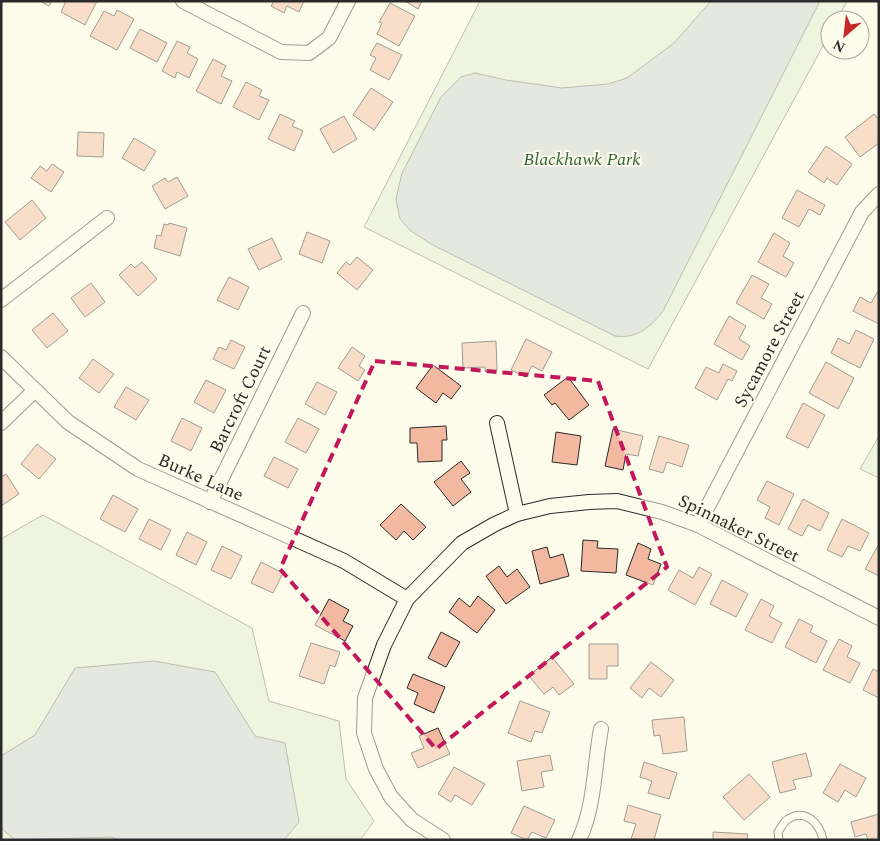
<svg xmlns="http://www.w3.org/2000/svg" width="880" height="841" font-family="Spectral,serif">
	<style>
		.green { fill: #deebd1; stroke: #74746e }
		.water { fill: #c7d0d0; stroke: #74746e }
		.building { fill: #f2b8a0; stroke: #2b2b2b }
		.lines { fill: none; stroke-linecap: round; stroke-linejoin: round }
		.service-casing { stroke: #2b2b2b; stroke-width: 9 }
		.minor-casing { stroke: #2b2b2b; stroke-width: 16 }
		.service { stroke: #fdfbea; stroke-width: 7 }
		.minor { stroke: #fdfbea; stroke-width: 14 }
		.marked { fill: none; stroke: #c2185b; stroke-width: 4; stroke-dasharray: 10 6; stroke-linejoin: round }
		.labels { text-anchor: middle; stroke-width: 4; stroke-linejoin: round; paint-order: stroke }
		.park-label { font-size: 18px; font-style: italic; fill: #34623c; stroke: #fdfbea }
		.street-label { font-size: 18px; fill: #2b2b2b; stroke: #fdfbea }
	</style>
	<rect width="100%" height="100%" fill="#fdfbea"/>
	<g class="green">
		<polygon points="480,1 847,1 837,20 830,20 830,33 648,369 364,227"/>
		<polygon points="879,436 879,478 860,469"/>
		<polygon points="43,515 252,628 269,701 339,721 346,779 374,821 360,840 1,840 1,539"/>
	</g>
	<g class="water">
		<path d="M711,1H820L663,311C650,328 636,339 615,336L433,245L411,231L400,219L396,199L402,173L441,97L461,77L475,73L506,80L562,88L608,84L627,78L674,43Z"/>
		<polygon points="154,661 215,672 255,736 285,743 299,822 284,840 119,840 111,837 15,840 1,828 1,756 35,735 75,668"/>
	</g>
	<g class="building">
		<polygon points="40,1 52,1 49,6"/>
		<polygon points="66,1 97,1 85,25 61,12"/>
		<polygon points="274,1 304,1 299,12 287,6 284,13 271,6"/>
		<polygon points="405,1 422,1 418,9"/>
		<polygon points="390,3 415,16 399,46 377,34 382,23 379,22"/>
		<polygon points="117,10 134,19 117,50 90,36 104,11 114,16"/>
		<polygon points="140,29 167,43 157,62 130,48"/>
		<polygon points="177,41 190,47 187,53 198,59 189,78 177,72 175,78 162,71"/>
		<polygon points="377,43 402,55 389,80 370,70 376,58 370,55"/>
		<polygon points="213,59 226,66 221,76 232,81 221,104 196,91"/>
		<polygon points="246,82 262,90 259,96 269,100 259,120 233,107"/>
		<polygon points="371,88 393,102 374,130 353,115"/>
		<polygon points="280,114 295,121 292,126 303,131 294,151 268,139"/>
		<polygon points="874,114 879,120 879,143 860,157 845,137"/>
		<polygon points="344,116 357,139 333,153 320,129"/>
		<polygon points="78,132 104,133 103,157 77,156"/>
		<polygon points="134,138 156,151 144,171 122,158"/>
		<polygon points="826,146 852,164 837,185 827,178 824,183 808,172"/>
		<polygon points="52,164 64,172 51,192 31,178 40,166 47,171"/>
		<polygon points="177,177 188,196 165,209 152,186 165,178 168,182"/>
		<polygon points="797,190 825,205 820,215 809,209 799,227 782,218"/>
		<polygon points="32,200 46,218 20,240 5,222"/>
		<polygon points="169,223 187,228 180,256 154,248 157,235 161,236 164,224 168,225"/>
		<polygon points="307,232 330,241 322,263 299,254"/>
		<polygon points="774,233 790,243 783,256 794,263 786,277 758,262"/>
		<polygon points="272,238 282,259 259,270 248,249"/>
		<polygon points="357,257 373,270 357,290 337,273 346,262 350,265"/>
		<polygon points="142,262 157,279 138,296 119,275 131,264 135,268"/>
		<polygon points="752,275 769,284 761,298 772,304 764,319 736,303"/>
		<polygon points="229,277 249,287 238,310 217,300"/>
		<polygon points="91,283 105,302 85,317 71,298"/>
		<polygon points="879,289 879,324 853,311 860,297 871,303"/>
		<polygon points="53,313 68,331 47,348 32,330"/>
		<polygon points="729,316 746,326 739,339 750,346 742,360 714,344"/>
		<polygon points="856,330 874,339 860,368 831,353 838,338 849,344"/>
		<polygon points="526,339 552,352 542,371 532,366 526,377 511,370"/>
		<polygon points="231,340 245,347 234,369 213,359 219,347 226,350"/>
		<polygon points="496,341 497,370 485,371 485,367 463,368 462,343"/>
		<polygon points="352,347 365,356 359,366 365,370 358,381 338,368"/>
		<polygon points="93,359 114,374 99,393 79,378"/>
		<polygon points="826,362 854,378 838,409 809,393"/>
		<polygon points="723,364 737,371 732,381 728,379 717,400 695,388 706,367 719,373"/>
		<polygon points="433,365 461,386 451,399 443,393 436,403 416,388"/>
		<polygon points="568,377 589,405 569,420 555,403 552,405 544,395"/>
		<polygon points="206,380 226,390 214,413 194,402"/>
		<polygon points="317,382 337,392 325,415 305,404"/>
		<polygon points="126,387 149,400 136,420 114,407"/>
		<polygon points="803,403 825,415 808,448 786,437"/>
		<polygon points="182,418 202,428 191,451 171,441"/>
		<polygon points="298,418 319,429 306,453 285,442"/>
		<polygon points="446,426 447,440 442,440 442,461 418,462 417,443 410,443 410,428"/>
		<polygon points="613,429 643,436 638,456 626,454 623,470 605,466"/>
		<polygon points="556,432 581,436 577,465 552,462"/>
		<polygon points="659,436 689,445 682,467 667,462 663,473 649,469"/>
		<polygon points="37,444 56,459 39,479 21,464"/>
		<polygon points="274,457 298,469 288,488 264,476"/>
		<polygon points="461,461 470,473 461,479 471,492 453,506 434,482"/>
		<polygon points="6,474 19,494 1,506 1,477"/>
		<polygon points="767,481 794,494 779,525 765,518 770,507 757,500"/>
		<polygon points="113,495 138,509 125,532 100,519"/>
		<polygon points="803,499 829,513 820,531 808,525 802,536 788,529"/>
		<polygon points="401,504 426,527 413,540 404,531 396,540 380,525"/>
		<polygon points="149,519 171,530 161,550 139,539"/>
		<polygon points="842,519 869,533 860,551 848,546 842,557 827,550"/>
		<polygon points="187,532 207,542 196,565 176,555"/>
		<polygon points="583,540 598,541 597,548 618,549 616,573 581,571"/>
		<polygon points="638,543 651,549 648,559 661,564 653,585 626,575"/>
		<polygon points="879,544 879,576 865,569"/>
		<polygon points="222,546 242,556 231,579 211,570"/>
		<polygon points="547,547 550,558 563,554 569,576 540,584 532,551"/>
		<polygon points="261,562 283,573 273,593 251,583"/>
		<polygon points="499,566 507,577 517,569 530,587 506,604 486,576"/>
		<polygon points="699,567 712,574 695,605 668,590 679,570 693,578"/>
		<polygon points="722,580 748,594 736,617 710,604"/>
		<polygon points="478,596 495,610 477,633 449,612 459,598 470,607"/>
		<polygon points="329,599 349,610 343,621 353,626 345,641 315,625"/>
		<polygon points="761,599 774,606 769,616 782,623 772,643 745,630"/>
		<polygon points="799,619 813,626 810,632 827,641 816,663 785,647"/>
		<polygon points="441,632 460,642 446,667 428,658"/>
		<polygon points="839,639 852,646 847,657 860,663 850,683 823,670"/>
		<polygon points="311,643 340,652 335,667 330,665 324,684 299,676"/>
		<polygon points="589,644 618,644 618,666 607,666 607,679 589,679"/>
		<polygon points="552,657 574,684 559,695 553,687 544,694 529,676"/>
		<polygon points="651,662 674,680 661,697 649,688 642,698 630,688"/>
		<polygon points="873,669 879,672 879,698 863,690"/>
		<polygon points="413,674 445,687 434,713 414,704 418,693 407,688"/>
		<polygon points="520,701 550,712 542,733 535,731 531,742 508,733"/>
		<polygon points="684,717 687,751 663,754 660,735 654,736 652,720"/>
		<polygon points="438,728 450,754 418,768 411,753 424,748 419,736"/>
		<polygon points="806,753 812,776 793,780 796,789 780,793 772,762"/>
		<polygon points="550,755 553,770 541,772 544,787 522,791 517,761"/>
		<polygon points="644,762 677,773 669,799 648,793 652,781 640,777"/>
		<polygon points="840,764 866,778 856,797 845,790 838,802 823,793"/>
		<polygon points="454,767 485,784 472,805 455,795 451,802 438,794"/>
		<polygon points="749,774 770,797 744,820 723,797"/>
		<polygon points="628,805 661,815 654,840 631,839 636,824 624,821"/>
		<polygon points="524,806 555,820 546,838 532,832 527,840 511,833"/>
		<polygon points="879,814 879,840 868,840 866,834 855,837 851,822"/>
		<polygon points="713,832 748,834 747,840 713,840"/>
	</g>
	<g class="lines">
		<g class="service-casing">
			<path id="service" d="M779,840L778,832C781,828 784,821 788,819C806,808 820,824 823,840"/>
		</g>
		<g class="minor-casing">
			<g id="minor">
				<polyline points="183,1 281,52 309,53 329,38 348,1"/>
				<polyline points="1,300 107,218"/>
				<polyline points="1,357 68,422 138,469 344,561 407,599"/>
				<polyline points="1,423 35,390"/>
				<polyline points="497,423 517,514"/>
				<polyline points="210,502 303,313"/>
				<polyline points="698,525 862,212 879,194"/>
				<polyline points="443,840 412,820 391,797 376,769 364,733 365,698 384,645 407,599 462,543 495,524 517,514 550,506 589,502 617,501 662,512 698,525 879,618"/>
				<path d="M579,840C595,806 594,766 601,729"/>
			</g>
		</g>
		<use href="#service" class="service"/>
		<use href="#minor" class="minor"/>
	</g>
	<path d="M0 0H880V841H0ZM375,361L598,381L667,567L436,749L280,569Z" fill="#fdfbea" fill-opacity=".55" fill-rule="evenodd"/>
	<path class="marked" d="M375,361L598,381L667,567L436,749L280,569Z"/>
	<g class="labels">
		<g class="park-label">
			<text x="582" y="165">Blackhawk Park</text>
		</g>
		<g class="street-label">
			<text transform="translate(769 349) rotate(-62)" y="6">Sycamore Street</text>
			<text transform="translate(240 399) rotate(-64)" y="6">Barcroft Court</text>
			<text transform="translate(201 477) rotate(24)" y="6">Burke Lane</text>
			<text transform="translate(739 528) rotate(26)" y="6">Spinnaker Street</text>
		</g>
	</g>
	<rect width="880" height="841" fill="none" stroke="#2b2b2b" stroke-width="5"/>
	<g transform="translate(845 35) rotate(208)"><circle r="24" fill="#fdfbea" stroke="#a9a89e"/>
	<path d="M0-4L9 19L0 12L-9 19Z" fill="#c62828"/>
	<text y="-8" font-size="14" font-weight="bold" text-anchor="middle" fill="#2b2b2b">N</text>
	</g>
</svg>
